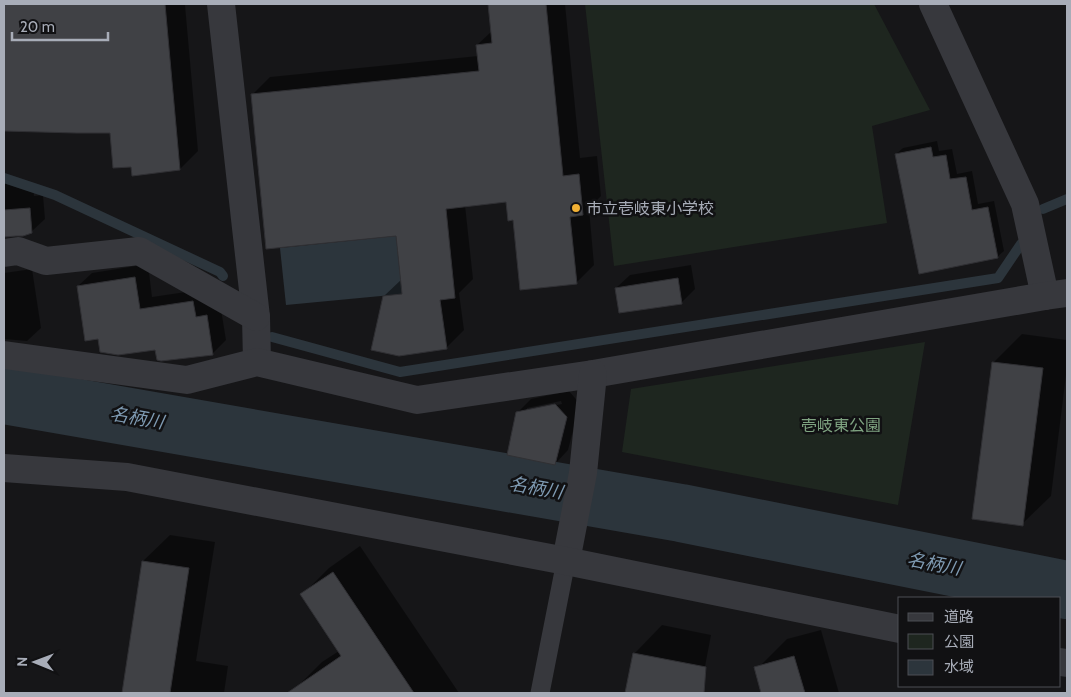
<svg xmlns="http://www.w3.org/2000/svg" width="1071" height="697" font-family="Cabin,'Noto Sans JP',sans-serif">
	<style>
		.green { fill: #1e261f }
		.water { fill: #2c353c }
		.shadow { fill: #0007; fill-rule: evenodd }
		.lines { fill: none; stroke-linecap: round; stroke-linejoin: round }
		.stream { stroke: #2c353c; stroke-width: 10 }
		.river { stroke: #2c353c; stroke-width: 58 }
		.building { fill: #404145; stroke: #303034 }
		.service { stroke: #37383d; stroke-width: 19 }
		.minor { stroke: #37383d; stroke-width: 28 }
		.tertiary { stroke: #37383d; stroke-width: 28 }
		.poi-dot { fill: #f2b134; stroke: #111113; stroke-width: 2 }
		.labels { text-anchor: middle; stroke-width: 5; stroke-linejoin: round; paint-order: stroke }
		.poi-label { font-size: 16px; fill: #a8adb8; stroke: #111113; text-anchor: start }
		.park-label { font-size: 16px; fill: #7fa381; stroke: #111113 }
		.water-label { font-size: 18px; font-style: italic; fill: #7f9bb3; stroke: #111113 }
	</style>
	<rect width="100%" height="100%" fill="#161618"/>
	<g class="green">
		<polygon points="585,4 874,4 930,110 872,126 887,223 614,266"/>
		<polygon points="925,342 898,505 622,452 631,389"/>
	</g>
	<polygon class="water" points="396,236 402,294 286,305 280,248"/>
	<g class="shadow">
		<polygon points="4,4 183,4 184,5 185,5 198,151 180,169 132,166 111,131 4,130"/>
		<polygon points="489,4 565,4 580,158 597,156 601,196 589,208 594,265 576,283 514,219 507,201 465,205 473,279 459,293 464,330 446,348 384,296 402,279 397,235 252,95 270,77 478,56 477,45 492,31"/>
		<polygon points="937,141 939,151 952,149 957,174 972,171 978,204 994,201 1004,251 997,257 896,154 903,148"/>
		<polygon points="4,176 13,176 14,186 33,184 34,196 43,195 45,219 31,232 4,236"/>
		<polygon points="148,264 152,297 206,289 220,303 226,340 212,354 156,349 99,338 78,286 92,273"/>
		<polygon points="691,265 695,289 681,303 616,288 630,275"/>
		<polygon points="32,269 41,328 27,341 4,339 4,273"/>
		<polygon points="1022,334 1067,340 1067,367 1051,496 1022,524 994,362"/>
		<path d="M569,391L580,404L568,450L555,464L518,412L531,399ZM561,401L562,404L527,411V408Z"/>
		<polygon points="170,535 215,542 196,661 228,666 224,693 123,693 143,561"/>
		<polygon points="360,546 459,693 367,693 365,690 360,693 298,693 295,689 322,662 339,651 302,595 329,568"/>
		<polygon points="662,625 711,635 700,693 626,693 634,654"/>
		<polygon points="821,630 839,693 768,693 760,666 787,639"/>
	</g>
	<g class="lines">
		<g class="stream">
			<polyline points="4,178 55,195 220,272 223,276"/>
			<polyline points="1043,209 1067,199"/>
			<polyline points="272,337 400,372 998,278 1021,244"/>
		</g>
		<polyline class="river" points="4,395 681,513 1067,590"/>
	</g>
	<g class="building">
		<polygon points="4,4 165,4 180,170 132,176 131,167 113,168 110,133 76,133 4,131"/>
		<polygon points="488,4 546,4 563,176 579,174 583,215 570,217 577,284 520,290 513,220 508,221 506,202 446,209 455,298 440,300 447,349 399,356 371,350 383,296 402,294 396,236 266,249 251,94 479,71 476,45 492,43"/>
		<polygon points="931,147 933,157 946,155 950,179 966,177 972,210 988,207 998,258 919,274 895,154"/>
		<polygon points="30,208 32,233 23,236 16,236 4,237 4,210"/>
		<polygon points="135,277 140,309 193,301 196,317 207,315 213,355 161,361 157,360 155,350 118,355 100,352 98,339 85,341 77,286"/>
		<polygon points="678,278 682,304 619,313 615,288"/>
		<polygon points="992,362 1043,368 1023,526 972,519"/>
		<polygon points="555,404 567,417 555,465 507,455 516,412"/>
		<polygon points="142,561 189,568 170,693 122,693"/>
		<polygon points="333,572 414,693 287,693 341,656 300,594"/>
		<polygon points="633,653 706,667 704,693 625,693"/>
		<polygon points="794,656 805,693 761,693 754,667"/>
	</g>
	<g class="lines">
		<polyline class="service" points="540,693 566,561"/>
		<g class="minor">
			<polyline points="221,4 256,317 257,362"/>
			<polyline points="933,4 1025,204 1045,296"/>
			<polyline points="4,253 18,251 46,261 139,251 256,317"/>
			<polyline points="4,355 187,380 257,362 417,400 593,374 1045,296 1067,293"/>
			<polyline points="566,561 583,473 593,374"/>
		</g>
		<g class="tertiary">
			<polyline points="4,468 127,477 566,561 900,629"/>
			<polyline points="1060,662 1067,663"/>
		</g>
	</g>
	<circle class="poi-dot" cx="576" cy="208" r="5"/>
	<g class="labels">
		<g class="poi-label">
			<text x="586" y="214">市立壱岐東小学校</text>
		</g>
		<g class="park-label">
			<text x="841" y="431">壱岐東公園</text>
		</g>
		<g class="water-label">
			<text transform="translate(137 418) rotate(10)" y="6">名柄川</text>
			<text transform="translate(536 488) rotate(10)" y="6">名柄川</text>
			<text transform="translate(934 564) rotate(11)" y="6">名柄川</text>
		</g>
	</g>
	<rect width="1071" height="697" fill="none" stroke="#a8adb8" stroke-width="10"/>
	<rect x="898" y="597" width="162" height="90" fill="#111113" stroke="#4d4f55"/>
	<rect x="908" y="613" width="25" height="8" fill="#37383d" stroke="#4d4f55"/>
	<text x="944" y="622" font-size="15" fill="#a8adb8">道路</text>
	<rect x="908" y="634" width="25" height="15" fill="#1e261f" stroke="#4d4f55"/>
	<text x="944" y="647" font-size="15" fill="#a8adb8">公園</text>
	<rect x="908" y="660" width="25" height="15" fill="#2c353c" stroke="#4d4f55"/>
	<text x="944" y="672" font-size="15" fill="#a8adb8">水域</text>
	<g transform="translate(35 662) rotate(271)" stroke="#111113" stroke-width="4" paint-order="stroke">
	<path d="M0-4L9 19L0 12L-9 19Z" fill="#a8adb8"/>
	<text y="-8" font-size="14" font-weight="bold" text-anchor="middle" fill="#a8adb8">N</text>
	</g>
	<path d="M12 32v8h96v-8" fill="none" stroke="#a8adb8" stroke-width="2.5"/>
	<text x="20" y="32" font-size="15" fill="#a8adb8" stroke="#111113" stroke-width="4" paint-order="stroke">20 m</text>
</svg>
